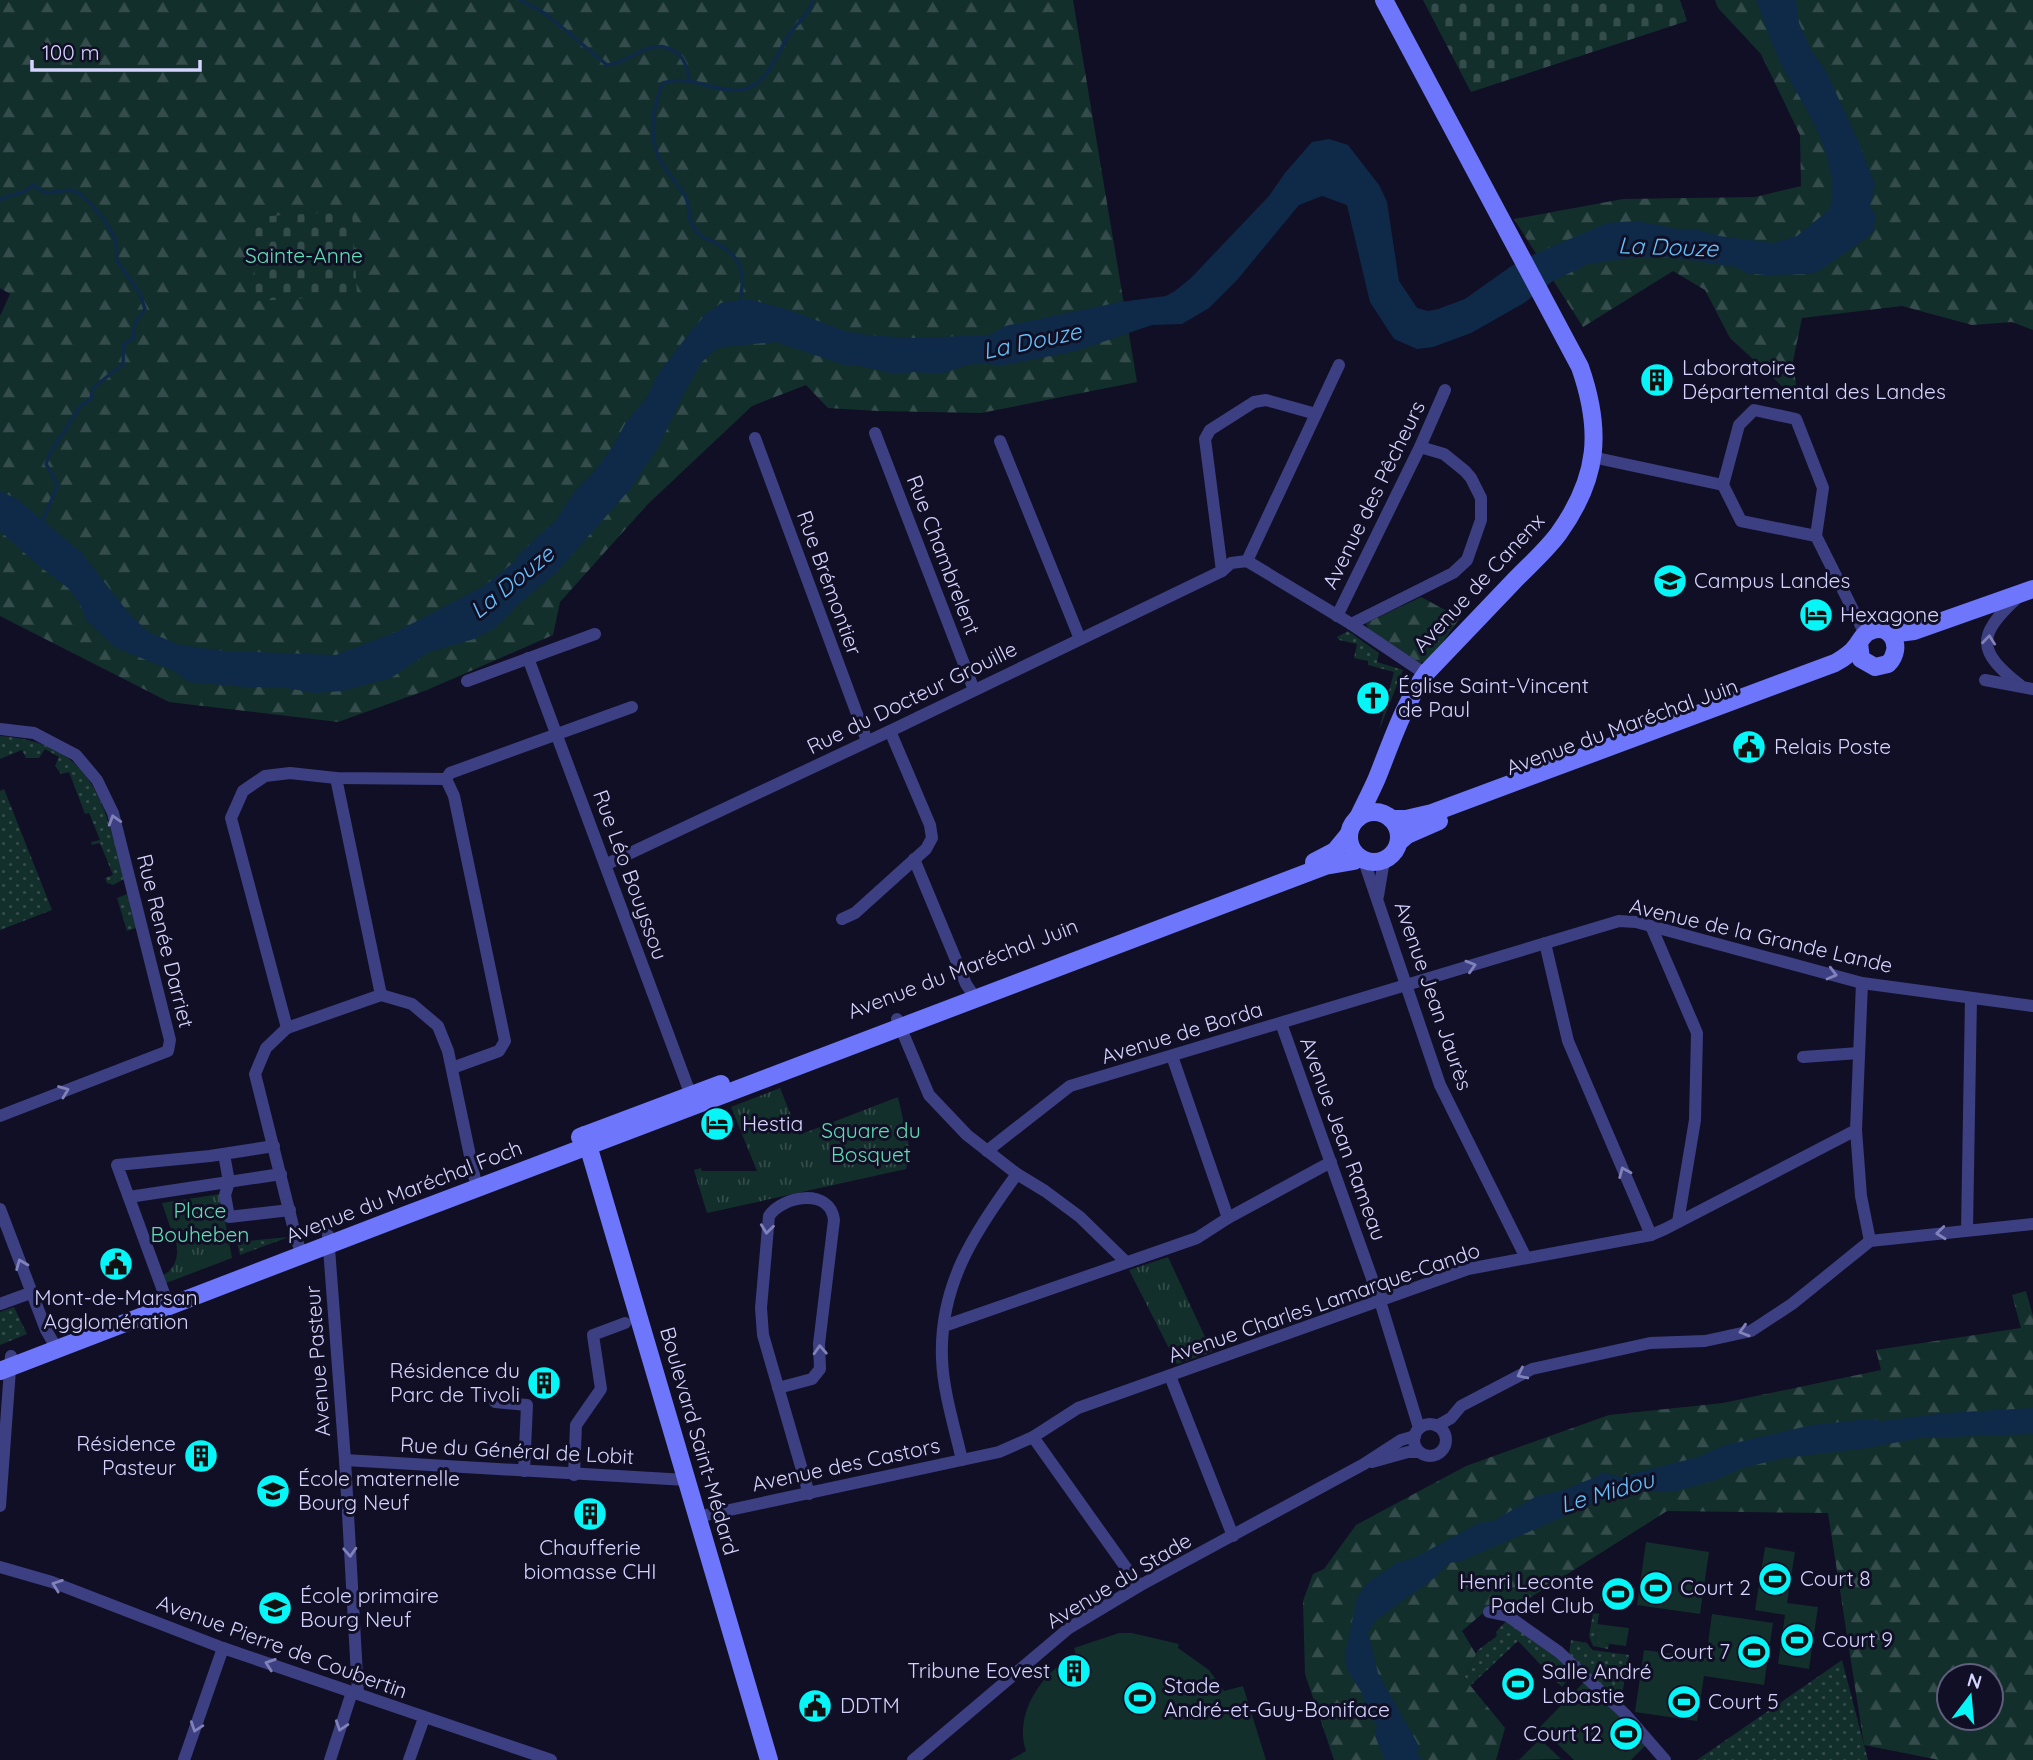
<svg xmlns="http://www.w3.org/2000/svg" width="2033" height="1760" font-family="Quicksand,sans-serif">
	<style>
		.grass { fill: url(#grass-dots) }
		.forest { fill: url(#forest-firs); fill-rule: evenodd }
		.cemetery { fill: url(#cemetery-stones) }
		.park { fill: url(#park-tufts) }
		.pitch { fill: #132f2b }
		.water { fill: #0f2a49 }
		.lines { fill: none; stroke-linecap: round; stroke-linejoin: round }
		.stream { stroke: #0f2a49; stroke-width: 3.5 }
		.minor { stroke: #3c3f82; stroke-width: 12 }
		.secondary { stroke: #6e77fb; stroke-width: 18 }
		.oneway { stroke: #8182ba }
		.labels { text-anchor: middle; stroke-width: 6; stroke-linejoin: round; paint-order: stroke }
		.park-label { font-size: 21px; fill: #62dcb3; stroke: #110f25 }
		.poi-label { font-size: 21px; fill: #d5d4fe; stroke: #110f25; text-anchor: start }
		.street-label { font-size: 21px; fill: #d5d4fe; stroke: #110f25 }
		.water-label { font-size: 23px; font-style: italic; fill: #65c3fb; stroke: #110f25 }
	</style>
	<defs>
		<pattern id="grass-dots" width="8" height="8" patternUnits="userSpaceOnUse" patternTransform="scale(1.75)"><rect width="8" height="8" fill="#132f2b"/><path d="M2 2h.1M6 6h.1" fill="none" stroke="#344c4b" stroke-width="1.8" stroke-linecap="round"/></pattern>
		<pattern id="forest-firs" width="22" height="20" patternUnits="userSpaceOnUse" patternTransform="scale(1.75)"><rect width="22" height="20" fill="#132f2b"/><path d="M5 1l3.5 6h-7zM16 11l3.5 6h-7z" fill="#344c4b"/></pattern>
		<pattern id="cemetery-stones" width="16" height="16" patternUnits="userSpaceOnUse" patternTransform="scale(1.75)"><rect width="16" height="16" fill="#132f2b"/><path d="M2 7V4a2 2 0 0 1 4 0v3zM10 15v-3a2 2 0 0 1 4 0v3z" fill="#344c4b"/></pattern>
		<pattern id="park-tufts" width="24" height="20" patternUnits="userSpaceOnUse" patternTransform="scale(1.75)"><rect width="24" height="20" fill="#132f2b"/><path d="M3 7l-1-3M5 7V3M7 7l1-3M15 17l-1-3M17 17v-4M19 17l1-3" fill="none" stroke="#344c4b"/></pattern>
	</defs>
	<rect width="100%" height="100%" fill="#110f25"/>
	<g class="grass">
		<polygon points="1348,631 1379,653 1377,662 1403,670 1379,730 1394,672 1368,665 1368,661 1354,658 1357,644 1339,640 1337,637"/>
		<path d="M0,736C94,743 104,802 124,879L113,885L107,883L105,878L113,875L100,843L92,845L91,842L100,840L89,813L85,814L69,772L61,774L55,766L59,757L45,749L39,758H26L22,750L0,759Z"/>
		<polygon points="4,789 52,910 0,930 0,791"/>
		<polygon points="127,894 136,928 127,931 117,898"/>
		<polygon points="289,1237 240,1255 237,1242"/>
		<polygon points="14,1307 27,1334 0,1345 0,1312"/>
		<polygon points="1593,1613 1599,1614 1595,1641 1609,1644 1608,1649 1593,1646 1589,1636"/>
		<polygon points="1507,1620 1557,1656 1573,1673 1562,1687 1518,1641 1470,1686 1464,1678 1478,1650 1497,1636 1496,1632"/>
		<polygon points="1571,1640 1587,1643 1592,1650 1629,1655 1621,1701 1617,1702 1569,1655"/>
		<polygon points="1842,1660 1868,1760 1697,1760"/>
	</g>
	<g class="forest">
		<polygon points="0,0 1073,0 1137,382 981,413 878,411 828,408 806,385 752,406 648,504 560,602 553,635 427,690 338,722 169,702 0,616 0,316 10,294 0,288"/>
		<polygon points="1715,0 2033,0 2033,330 2012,322 1972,325 1902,306 1802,318 1793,361 1798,401 1730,338 1705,290 1673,271 1583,327 1514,219 1623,199 1755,197 1801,186 1800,135 1761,54 1718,8"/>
		<polygon points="1421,597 1460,618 1429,661 1420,663 1368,629 1366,623"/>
		<path d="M2026,1291L2033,1316V1760H1939L1864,1745L1828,1513L1667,1511L1512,1609L1483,1613L1462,1631L1476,1654L1464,1678L1505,1728L1496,1760H1334L1305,1674L1303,1601L1313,1574L1324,1569L1356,1525L1466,1466L1609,1415L1723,1403L1881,1370L1876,1350L2021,1328L2012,1295ZM1949,1676H1991V1718H1949Z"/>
	</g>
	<g class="cemetery">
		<polygon points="1423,0 1680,0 1687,21 1471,92"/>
		<polygon points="352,211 357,295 256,301 252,217"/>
	</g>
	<g class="park">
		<polygon points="780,1088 799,1135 898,1097 910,1151 906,1169 707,1213 694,1170 701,1168 702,1171 757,1171 731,1107"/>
		<path d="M220,1194L232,1258L166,1283L163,1275C176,1269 179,1255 176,1242L181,1240L178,1233L173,1235L162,1203Z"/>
		<polygon points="1168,1257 1212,1352 1177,1364 1129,1270"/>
	</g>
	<g class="pitch">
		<polygon points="1646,1542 1709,1552 1700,1614 1637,1605"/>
		<polygon points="1765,1547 1795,1552 1787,1603 1818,1607 1809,1669 1778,1664 1785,1615 1755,1610"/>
		<polygon points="1603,1583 1635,1587 1632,1605 1600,1601"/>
		<polygon points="1712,1614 1773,1623 1764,1685 1704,1676 1697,1721 1635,1712 1644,1650 1706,1658"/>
		<polygon points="1597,1624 1629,1628 1626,1646 1595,1642"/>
		<path d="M1119,1633H1132L1179,1644L1178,1648L1209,1670L1224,1691L1243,1686L1266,1760H1010L1026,1751C1013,1714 1043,1670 1076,1655L1074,1648Z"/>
		<polygon points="1584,1682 1647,1744 1631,1760 1574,1760 1540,1727"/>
		<polygon points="1540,1739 1561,1759 1519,1760"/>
	</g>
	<g class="water">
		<path d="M1756,0H1796L1799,23L1811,50L1826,71L1859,143L1875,185L1870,206L1876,216L1873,231L1866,238L1819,271L1809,274L1766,275L1746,273L1737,267L1667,257H1635L1588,264L1553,281L1524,303L1471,333L1433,347L1417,349L1394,339L1370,302L1347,205L1322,196L1299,205L1237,280L1209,308L1182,324L1152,325L1076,351L1000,366L984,363L966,365L941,374L915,372L895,374L860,366L845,365L776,342L721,347L715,350L702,362L685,391L660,444L631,488L556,573L520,603L495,628L474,639L429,652L391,678L342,691L315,693L281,687H245L189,682L174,671L116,648L86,620L79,602L68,588L39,566L0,531V491L17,499L81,552L127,611L148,632L180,645L224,651L336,655L396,632L484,586L515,561L520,553L556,520L578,487L593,473L613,446L625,424L647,397L658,374L691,331L706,314L721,303L748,299L789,310L845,331L867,335L912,338L989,335L1005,326L1120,302L1166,296L1175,291L1191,278L1269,196L1285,173L1312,142L1329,139L1348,145L1379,185L1387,202L1399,281L1417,308L1428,311L1438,309L1465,299L1510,267L1535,254L1607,223L1637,221L1677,229H1696L1719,236L1773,243L1797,236L1830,209C1840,155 1806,111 1782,66C1772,46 1765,22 1756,0Z"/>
		<polygon points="2033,1408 2033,1434 1920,1438 1867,1448 1783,1458 1743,1468 1713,1481 1672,1492 1629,1492 1612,1496 1461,1561 1449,1563 1433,1579 1376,1620 1368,1632 1378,1673 1419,1746 1418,1755 1423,1760 1385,1760 1375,1736 1377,1725 1368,1716 1362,1693 1347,1670 1345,1655 1357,1598 1366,1584 1398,1562 1414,1558 1479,1523 1493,1521 1537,1496 1563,1490 1596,1477 1602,1472 1620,1477 1698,1457 1722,1446 1812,1425 1869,1419 1882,1421 1946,1413"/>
	</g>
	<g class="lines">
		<g class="stream">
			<path d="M520,0L546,14L607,65C631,63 649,36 674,51C685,57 687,68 689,79"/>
			<path d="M0,200C12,192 21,197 33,185L46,193L69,190L79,193L91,204L106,222L116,241L117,261L140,294L145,309L135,323L133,338L124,344L123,364L93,388L91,399L81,405L49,455L46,464L58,485L41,524"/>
			<path d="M740,303C744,275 746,260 718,244C711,240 704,240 699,234C683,216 693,211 685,196C679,185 670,176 663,165C647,141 652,108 663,83C699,70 736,112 766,74C775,62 781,48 788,36C796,24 810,14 813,0"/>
		</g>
		<g class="minor">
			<polyline points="875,433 974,690"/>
			<polyline points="755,438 867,741"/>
			<polyline points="1000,441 1080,639"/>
			<polyline points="1592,457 1723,485"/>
			<polyline points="1816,536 1741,521 1723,485 1739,425 1754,410 1796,419 1823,488 1816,536 1865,634"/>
			<polyline points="1247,561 1339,365"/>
			<polyline points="1222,571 1205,439 1210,430 1254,402 1266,400 1316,414"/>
			<path d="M2017,598C1976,636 1977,651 2020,685"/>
			<polyline points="1337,616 1420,447 1445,390"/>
			<polyline points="1351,624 1453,573 1467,560 1481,520 1481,498 1471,478 1465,471 1444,454 1420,447"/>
			<polyline points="528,658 693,1101"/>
			<polyline points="1985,680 2033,689"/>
			<polyline points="467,681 595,634"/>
			<polyline points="0,729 34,733 76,755 97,780 113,813 170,1040 168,1051 0,1116"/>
			<polyline points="336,778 381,995"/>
			<polyline points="446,779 454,796 505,1041 499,1051 452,1068"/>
			<polyline points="914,859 966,984 976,999"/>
			<polyline points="1364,861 1440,1085 1526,1258"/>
			<polyline points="607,864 890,731 1222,571 1231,563 1247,561 1348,622 1418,669 1427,672"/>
			<polyline points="1378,896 1384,860"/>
			<polyline points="842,919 855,913 926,849 932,838 930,825 890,731"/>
			<polyline points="1651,926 1697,1033 1695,1120 1678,1222"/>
			<polyline points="1545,943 1568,1041 1651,1235"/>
			<polyline points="1862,983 1856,1130 1861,1196 1870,1241"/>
			<polyline points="381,995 412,1004 438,1026 448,1051 477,1189"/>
			<polyline points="897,1019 929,1095 967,1135 1017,1174 1045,1191 1080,1217 1126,1262"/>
			<polyline points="1281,1023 1380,1301 1419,1428"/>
			<polyline points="287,1028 381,995"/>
			<polyline points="1172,1056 1228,1218"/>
			<polyline points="1803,1057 1859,1053"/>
			<polyline points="987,1151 1070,1086 1619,921 1636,922 1862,983 2033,1006"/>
			<polyline points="224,1154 229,1182 225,1195 229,1217 290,1210"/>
			<polyline points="129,1197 281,1174"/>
			<polyline points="0,1209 46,1330 57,1349"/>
			<polyline points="1967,1230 1971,998"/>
			<polyline points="328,1235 345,1460 358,1694"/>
			<polyline points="302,1255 296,1238 255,1074 266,1048 287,1028 231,818 243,791 265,776 290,773 336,778 446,779 450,773 632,707"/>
			<polyline points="0,1304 33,1292"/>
			<polyline points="169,1307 117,1165 210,1156 274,1146"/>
			<polyline points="944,1326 1197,1238 1228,1218 1331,1162"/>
			<polyline points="1170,1376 1233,1536"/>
			<path d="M778,1388L812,1379L820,1369L819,1344L834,1220C830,1187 782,1196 769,1216L761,1308L763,1335L809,1494"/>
			<polyline points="495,1402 527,1405 524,1471"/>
			<circle cx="1430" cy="1440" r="16"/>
			<polyline points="1437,1426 1451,1418 1461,1406 1532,1369 1650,1343 1705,1341 1751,1331 1792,1304 1870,1241 2033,1224"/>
			<polyline points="1033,1437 1139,1586"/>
			<polyline points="345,1460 686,1480"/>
			<path d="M962,1460C955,1429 943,1391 942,1359C939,1285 975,1231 1017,1174"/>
			<polyline points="1372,1462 1408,1452 1419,1452"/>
			<polyline points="574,1475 576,1425 601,1389 593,1335 625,1323"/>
			<polyline points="0,1506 11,1356"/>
			<polyline points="697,1517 999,1452 1033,1437 1078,1408 1468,1269 1651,1235 1665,1229 1856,1130"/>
			<polyline points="0,1567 52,1582 223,1648 551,1760"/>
			<polyline points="1489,1612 1508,1616 1559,1652 1625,1714 1665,1760"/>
			<polyline points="184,1760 223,1648"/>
			<polyline points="330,1760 352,1692"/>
			<polyline points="409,1760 424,1718"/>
			<polyline points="913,1760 1069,1628 1139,1586 1364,1464 1401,1440 1415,1436"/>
		</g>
		<g class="secondary">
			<polyline points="1890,634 1914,631 2033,589"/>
			<circle cx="1374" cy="837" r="25"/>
			<path d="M1358,818C1364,805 1371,792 1377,778C1392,741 1403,705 1427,672C1455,643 1483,613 1512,583C1527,567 1546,551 1559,533C1599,477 1602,430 1580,367L1384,0"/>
			<path d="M1391,819H1406L1432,813L1835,663C1844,658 1852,653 1857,645C1861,640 1863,635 1868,632C1890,620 1905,647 1888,664L1875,667L1861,659L1859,643"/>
			<polyline points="1399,842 1407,835 1439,821"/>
			<polyline points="1314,862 1335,851 1349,834"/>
			<polyline points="585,1135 769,1760"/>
			<polyline points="580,1137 721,1084"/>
			<polyline points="0,1371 406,1215 1325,866 1354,861 1358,857"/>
		</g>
	</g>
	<defs><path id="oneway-chevron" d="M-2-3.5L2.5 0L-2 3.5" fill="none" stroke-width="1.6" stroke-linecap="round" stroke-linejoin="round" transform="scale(1.75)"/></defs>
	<g class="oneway">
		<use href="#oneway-chevron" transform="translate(1989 640) rotate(-84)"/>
		<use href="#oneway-chevron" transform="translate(114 820) rotate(-107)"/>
		<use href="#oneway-chevron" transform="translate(1471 966) rotate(-17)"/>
		<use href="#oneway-chevron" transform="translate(1832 974) rotate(15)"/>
		<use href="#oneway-chevron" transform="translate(64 1091) rotate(-21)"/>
		<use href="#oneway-chevron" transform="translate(1624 1172) rotate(-113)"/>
		<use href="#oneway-chevron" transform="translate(767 1229) rotate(97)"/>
		<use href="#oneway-chevron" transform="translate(1941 1233) rotate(174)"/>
		<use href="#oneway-chevron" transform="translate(21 1264) rotate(-112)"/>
		<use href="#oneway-chevron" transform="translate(1744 1331) rotate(163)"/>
		<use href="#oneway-chevron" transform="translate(820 1350) rotate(-93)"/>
		<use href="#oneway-chevron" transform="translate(1522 1374) rotate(154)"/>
		<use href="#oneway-chevron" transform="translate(350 1552) rotate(87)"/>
		<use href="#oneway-chevron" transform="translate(57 1585) rotate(-160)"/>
		<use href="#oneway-chevron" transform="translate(270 1664) rotate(-161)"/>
		<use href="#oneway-chevron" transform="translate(341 1726) rotate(108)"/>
		<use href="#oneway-chevron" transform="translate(196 1727) rotate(109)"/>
	</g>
	<defs>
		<g id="building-disc" transform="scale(1.75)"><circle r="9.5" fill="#07f5f7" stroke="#110f25"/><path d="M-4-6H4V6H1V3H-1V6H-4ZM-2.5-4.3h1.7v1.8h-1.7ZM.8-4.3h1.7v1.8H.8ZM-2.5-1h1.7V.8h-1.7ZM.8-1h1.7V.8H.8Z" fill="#111"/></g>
		<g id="university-disc" transform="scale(1.75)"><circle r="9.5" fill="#07f5f7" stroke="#110f25"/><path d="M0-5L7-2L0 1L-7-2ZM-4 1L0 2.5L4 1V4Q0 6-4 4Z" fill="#111"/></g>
		<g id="hotel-disc" transform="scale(1.75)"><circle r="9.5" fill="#07f5f7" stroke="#110f25"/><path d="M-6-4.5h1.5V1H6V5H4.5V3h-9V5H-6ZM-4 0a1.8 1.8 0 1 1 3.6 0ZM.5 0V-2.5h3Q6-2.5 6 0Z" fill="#111"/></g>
		<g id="church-disc" transform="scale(1.75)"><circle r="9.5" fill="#07f5f7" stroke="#110f25"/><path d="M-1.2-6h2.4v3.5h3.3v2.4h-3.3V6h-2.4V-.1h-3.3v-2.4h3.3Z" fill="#111"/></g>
		<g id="civic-disc" transform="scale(1.75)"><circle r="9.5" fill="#07f5f7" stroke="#110f25"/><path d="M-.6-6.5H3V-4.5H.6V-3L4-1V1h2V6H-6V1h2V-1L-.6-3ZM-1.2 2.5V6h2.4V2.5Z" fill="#111"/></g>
		<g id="school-disc" transform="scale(1.75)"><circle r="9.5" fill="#07f5f7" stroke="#110f25"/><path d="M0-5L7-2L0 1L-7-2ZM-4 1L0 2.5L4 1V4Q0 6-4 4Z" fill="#111"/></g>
		<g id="stadium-disc" transform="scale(1.75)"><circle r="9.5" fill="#07f5f7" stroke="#110f25"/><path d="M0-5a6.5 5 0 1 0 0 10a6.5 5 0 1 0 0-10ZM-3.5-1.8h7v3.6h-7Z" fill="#111"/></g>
	</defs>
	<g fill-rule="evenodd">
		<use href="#building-disc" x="1657" y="380"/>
		<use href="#university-disc" x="1670" y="581"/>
		<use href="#hotel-disc" x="1816" y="615"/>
		<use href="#church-disc" x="1373" y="698"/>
		<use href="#civic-disc" x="1749" y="747"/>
		<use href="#hotel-disc" x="717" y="1124"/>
		<use href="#civic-disc" x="116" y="1264"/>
		<use href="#building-disc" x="544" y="1383"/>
		<use href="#building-disc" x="201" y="1456"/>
		<use href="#school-disc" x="273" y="1491"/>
		<use href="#building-disc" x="590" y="1514"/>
		<use href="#stadium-disc" x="1775" y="1579"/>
		<use href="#stadium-disc" x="1656" y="1588"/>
		<use href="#stadium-disc" x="1618" y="1594"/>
		<use href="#school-disc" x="275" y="1608"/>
		<use href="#stadium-disc" x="1797" y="1640"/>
		<use href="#stadium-disc" x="1754" y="1652"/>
		<use href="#building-disc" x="1074" y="1671"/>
		<use href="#stadium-disc" x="1518" y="1684"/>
		<use href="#stadium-disc" x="1140" y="1698"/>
		<use href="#stadium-disc" x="1684" y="1702"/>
		<use href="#civic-disc" x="815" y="1706"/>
		<use href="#stadium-disc" x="1626" y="1734"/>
	</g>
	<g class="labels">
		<g class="park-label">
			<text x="304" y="263">Sainte-Anne</text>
			<text x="871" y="1138">Square du<tspan x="871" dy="24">Bosquet</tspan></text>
			<text x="200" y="1218">Place<tspan x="200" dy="24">Bouheben</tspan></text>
		</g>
		<g class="poi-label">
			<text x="1682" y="375">Laboratoire<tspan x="1682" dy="24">Départemental des Landes</tspan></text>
			<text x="1694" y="588">Campus Landes</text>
			<text x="1840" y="622">Hexagone</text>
			<text x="1398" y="693">Église Saint-Vincent<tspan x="1398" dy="24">de Paul</tspan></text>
			<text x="1774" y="754">Relais Poste</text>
			<text x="742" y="1131">Hestia</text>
			<text x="116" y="1305" text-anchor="middle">Mont-de-Marsan<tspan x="116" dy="24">Agglomération</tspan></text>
			<text x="520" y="1378" text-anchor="end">Résidence du<tspan x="520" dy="24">Parc de Tivoli</tspan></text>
			<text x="176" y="1451" text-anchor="end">Résidence<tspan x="176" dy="24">Pasteur</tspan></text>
			<text x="298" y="1486">École maternelle<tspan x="298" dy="24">Bourg Neuf</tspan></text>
			<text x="590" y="1555" text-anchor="middle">Chaufferie<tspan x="590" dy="24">biomasse CHI</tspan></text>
			<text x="1800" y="1586">Court 8</text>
			<text x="1594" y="1589" text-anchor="end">Henri Leconte<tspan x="1594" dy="24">Padel Club</tspan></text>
			<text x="1680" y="1595">Court 2</text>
			<text x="300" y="1603">École primaire<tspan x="300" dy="24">Bourg Neuf</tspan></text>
			<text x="1822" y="1647">Court 9</text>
			<text x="1730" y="1659" text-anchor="end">Court 7</text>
			<text x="1050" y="1678" text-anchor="end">Tribune Eovest</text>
			<text x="1542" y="1679">Salle André<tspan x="1542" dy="24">Labastie</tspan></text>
			<text x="1164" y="1693">Stade<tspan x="1164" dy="24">André-et-Guy-Boniface</tspan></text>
			<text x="1708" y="1709">Court 5</text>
			<text x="840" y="1713">DDTM</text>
			<text x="1602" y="1741" text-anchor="end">Court 12</text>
		</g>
		<g class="street-label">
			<text transform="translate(1374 495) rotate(-64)" y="7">Avenue des Pêcheurs</text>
			<text transform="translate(943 555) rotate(69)" y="7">Rue Chambrelent</text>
			<text transform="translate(829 583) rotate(70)" y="7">Rue Brémontier</text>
			<text transform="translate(1479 583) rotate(-47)" y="7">Avenue de Canenx</text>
			<text transform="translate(912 698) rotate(-26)" y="7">Rue du Docteur Grouille</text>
			<text transform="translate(1622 727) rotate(-20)" y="7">Avenue du Maréchal Juin</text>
			<text transform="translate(630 875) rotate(70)" y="7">Rue Léo Bouyssou</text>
			<text transform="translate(1761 936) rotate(13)" y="7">Avenue de la Grande Lande</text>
			<text transform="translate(165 941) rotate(76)" y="7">Rue Renée Darriet</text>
			<text transform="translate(963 969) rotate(-21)" y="7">Avenue du Maréchal Juin</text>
			<text transform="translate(1433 996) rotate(71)" y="7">Avenue Jean Jaurès</text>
			<text transform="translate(1182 1033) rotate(-17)" y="7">Avenue de Borda</text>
			<text transform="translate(1343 1139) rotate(70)" y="7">Avenue Jean Rameau</text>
			<text transform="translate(404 1192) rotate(-21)" y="7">Avenue du Maréchal Foch</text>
			<text transform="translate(1324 1303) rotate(-19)" y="7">Avenue Charles Lamarque-Cando</text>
			<text transform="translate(318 1361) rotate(-94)" y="7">Avenue Pasteur</text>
			<text transform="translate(699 1441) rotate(74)" y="7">Boulevard Saint-Médard</text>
			<text transform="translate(517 1451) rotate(3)" y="7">Rue du Général de Lobit</text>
			<text transform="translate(846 1465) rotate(-12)" y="7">Avenue des Castors</text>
			<text transform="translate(1119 1581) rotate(-31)" y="7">Avenue du Stade</text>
			<text transform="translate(282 1647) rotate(20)" y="7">Avenue Pierre de Coubertin</text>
		</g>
		<g class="water-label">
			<text transform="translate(1668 247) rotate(2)" y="8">La Douze</text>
			<text transform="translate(1032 341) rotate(-12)" y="8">La Douze</text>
			<text transform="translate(512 582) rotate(-39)" y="8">La Douze</text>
			<text transform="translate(1607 1492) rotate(-16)" y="8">Le Midou</text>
		</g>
	</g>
	<g transform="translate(1970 1697) rotate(16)"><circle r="33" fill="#110f25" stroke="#5f5e7c" stroke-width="2"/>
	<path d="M0-5L12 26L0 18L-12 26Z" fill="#07f5f7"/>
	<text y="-10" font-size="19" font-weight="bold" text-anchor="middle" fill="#d5d4fe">N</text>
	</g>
	<path d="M32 60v10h168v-10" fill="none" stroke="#d5d4fe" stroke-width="3.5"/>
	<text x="42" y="60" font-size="21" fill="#d5d4fe" stroke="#110f25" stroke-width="5" paint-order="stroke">100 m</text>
</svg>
